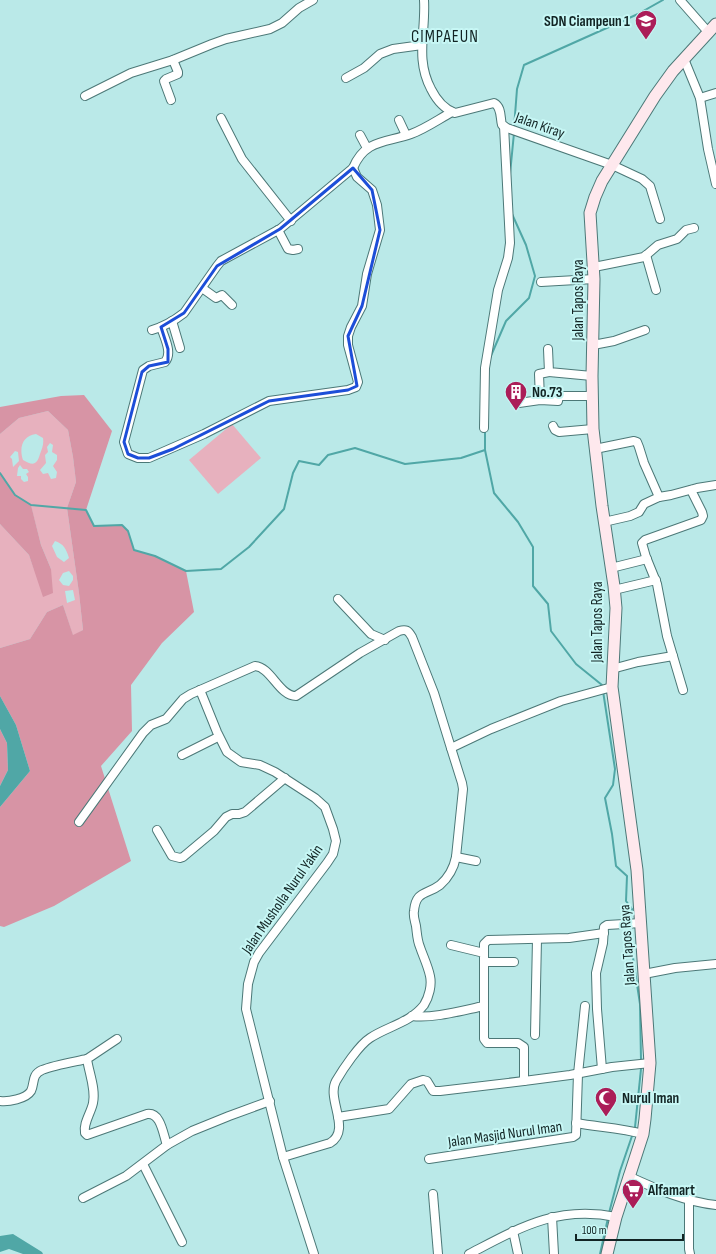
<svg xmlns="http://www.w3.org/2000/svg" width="716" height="1254" font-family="'Sofia Sans Condensed',sans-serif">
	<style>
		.green { fill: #e7b1be; fill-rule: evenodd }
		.forest { fill: #d794a5 }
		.water { fill: #50a7a6 }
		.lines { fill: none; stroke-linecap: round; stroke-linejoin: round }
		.stream { stroke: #50a7a6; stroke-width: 2 }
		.street-casing { stroke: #4c7877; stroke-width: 10 }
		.secondary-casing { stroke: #4c7877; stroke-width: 13 }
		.street { stroke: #fff; stroke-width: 8 }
		.secondary { stroke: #fee8ed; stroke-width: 11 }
		.marked { fill: none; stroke: #1d4ed8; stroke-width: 3; stroke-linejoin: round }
		.labels { text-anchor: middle; stroke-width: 4; stroke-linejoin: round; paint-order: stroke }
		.poi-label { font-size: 15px; font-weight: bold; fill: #122424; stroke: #c7f7f5; text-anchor: start }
		.street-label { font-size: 15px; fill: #122424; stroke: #c7f7f5 }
		.quarter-label { font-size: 17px; letter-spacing: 1px; fill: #122424; stroke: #c7f7f5 }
	</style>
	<rect width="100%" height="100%" fill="#bae9e8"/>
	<g class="green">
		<path d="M48,411L68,430L73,457L76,482L67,508L79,593L83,630L73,636L63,605L47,612L30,639L0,648V524L29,555L34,569H51L41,545L31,506L15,495L0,473V434L19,418ZM36,434L43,438C44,445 42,448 40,454C37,465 33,466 23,460C19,448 22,436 36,434ZM50,443L53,445L52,452L57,455V460L53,466L57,472L56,478L51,479L48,473L43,474L40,470L46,463L45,455L48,452L47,447ZM15,451L18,452L19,461L13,467L12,459L10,457ZM20,465L23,469H27L29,472L26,474L28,477V481L24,482L21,479V476H17L18,468ZM55,541C64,544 66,549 69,558L64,562L57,557L52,546ZM69,571L73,576V580L69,586L63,585L59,580L63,573ZM73,590L75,600L67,603L65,591Z"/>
		<polygon points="232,424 261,458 218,494 189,460"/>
	</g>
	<g class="forest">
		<polygon points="84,395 112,431 86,510 94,526 122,525 128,531 134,550 155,556 186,571 194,612 162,643 131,685 132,731 101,766 131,861 54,906 4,927 0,926 0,807 30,771 16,725 0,696 0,648 30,639 47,612 63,605 73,635 83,630 79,593 67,508 76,482 73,457 68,430 48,411 19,418 0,434 0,407 61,396"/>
		<polygon points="0,473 15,495 31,505 41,545 51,569 53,593 43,597 29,555 0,524"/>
		<polygon points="0,729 7,743 8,770 0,786"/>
	</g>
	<g class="water">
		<polygon points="0,696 16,725 30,771 0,807 0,786 8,770 7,743 0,729"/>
		<polygon points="13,1234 42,1252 43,1254 23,1254 9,1249 0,1252 0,1236"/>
	</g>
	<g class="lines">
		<g class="stream">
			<polyline points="514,128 517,89 524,65 638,14 663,0"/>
			<polyline points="510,174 514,133"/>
			<polyline points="490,358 506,321 529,298 535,276 526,245 512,214"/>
			<polyline points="485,429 485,450 494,493 518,522 533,547 533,586 548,604 551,631 576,664 602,685 602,687"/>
			<polyline points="0,473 15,495 31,505 86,510 94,526 122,525 128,531 134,550 155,556 186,571 221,569 249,547 284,509 293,473 299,461 319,465 328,455 355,448 405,464 461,458 485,450"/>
			<polyline points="603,691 615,769 613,785 605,798 612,834 616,866 627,876 626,901 632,909 630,922"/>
			<polyline points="630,926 629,938 633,958 640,1004 641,1060"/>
			<polyline points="635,1127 641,1069"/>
			<polyline points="609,1213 620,1171 632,1136"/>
			<polyline points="600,1254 608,1218"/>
		</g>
		<g class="street-casing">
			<g id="street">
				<path d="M424,0C426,32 415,59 431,89C436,99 444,109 455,113L494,103C502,107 500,118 502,125L507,128L612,165L642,179L650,186L660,219"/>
				<polyline points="680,0 709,33"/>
				<polyline points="684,59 700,98 708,149 716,184"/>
				<polyline points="346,78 364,68 380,54 393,49 422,45"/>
				<polyline points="85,96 131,73 173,60 212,44 226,39 270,29 282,23 299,8 313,0"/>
				<polyline points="700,98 716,93"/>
				<polyline points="171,100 164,81 166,79 178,74 178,72 173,60"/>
				<polyline points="221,118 242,159 291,221"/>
				<polyline points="399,120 406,135"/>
				<polyline points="360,135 367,148"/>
				<polyline points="278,230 288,249 293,250 298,249"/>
				<polyline points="646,255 656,290"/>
				<polyline points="594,267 644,257 658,245 677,239 686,230 694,228"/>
				<polyline points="541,282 594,279"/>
				<polyline points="202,288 216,298 222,295 232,305"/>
				<polyline points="172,321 180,348"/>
				<path d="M161,327C164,337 173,353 165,362L149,366L143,370L124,442L128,454L138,458H149L204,434L269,401L348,390L356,387L358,382L348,345V336L351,327L362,306L367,274L380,230L377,205L372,190L357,177L353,168"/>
				<path d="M152,330C163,327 175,320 184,313L217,266L221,261L280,229L353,168C365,139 386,143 411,134C425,129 439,119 452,112"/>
				<polyline points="593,345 614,341 645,330"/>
				<polyline points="548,349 549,372 592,376"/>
				<polyline points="540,400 539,374 549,372"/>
				<polyline points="519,403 540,400 558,401 559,396 592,396"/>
				<polyline points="553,426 555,430 559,432 593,429"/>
				<polyline points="484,428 485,368 498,290 508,258 510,243 504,126"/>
				<polyline points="595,449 634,441 637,442 639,447 644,463 659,497"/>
				<polyline points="604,522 630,516 639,512 644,504 659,497 671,495 697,488 716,485"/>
				<polyline points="611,568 647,559"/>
				<polyline points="614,590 656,580"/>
				<polyline points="338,599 371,634 385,640"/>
				<polyline points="612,669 638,662 673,656"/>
				<polyline points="200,690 217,732 227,752 241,762 260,765 275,772 315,798 325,807 333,829 336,841 333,854 327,863 259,953 254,962 248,984 246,1009 283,1157 314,1254"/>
				<polyline points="683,690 667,636 657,584 646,557 642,543 645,540 701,520 703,516 702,512 691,490"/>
				<polyline points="182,755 218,737"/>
				<path d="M79,822L143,733L151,725L166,719L183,699L191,694L255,666C271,667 279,696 296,696L360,653L399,631C406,629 408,630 412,637L434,693L451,748L491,729L561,701L612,687"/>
				<polyline points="157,830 172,856 180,858 183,857 214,831 226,817 232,814 239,814 245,812 285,778"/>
				<polyline points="456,857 476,861"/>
				<polyline points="484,953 484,944 488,940 569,938 604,933"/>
				<polyline points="484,962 514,962"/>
				<polyline points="644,974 675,968 716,964"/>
				<polyline points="484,1006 484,1039 487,1043 518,1043 524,1047 524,1081"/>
				<path d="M412,1016C432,1019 464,1010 484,1006V953L451,945"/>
				<polyline points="535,1035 537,939"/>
				<path d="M117,1039L87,1059C89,1073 96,1089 93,1103C91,1113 83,1123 85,1133L87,1135L147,1114C161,1112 163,1134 167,1145"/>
				<polyline points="602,1069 597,1009 596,973 603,943 604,927 607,925 641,923"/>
				<path d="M0,1101C8,1102 26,1099 31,1091C35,1083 31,1075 42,1070C54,1065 73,1062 87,1059"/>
				<polyline points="338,1117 389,1109 411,1084 423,1080 427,1081 433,1091 440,1091 524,1081 570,1075 612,1067 650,1063"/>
				<path d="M576,1123C598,1127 622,1128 643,1134"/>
				<path d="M283,1157L330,1143C352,1130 326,1099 336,1081C343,1069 359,1045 370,1038C388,1026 410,1023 424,1005C429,997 432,985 430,976C428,966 423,956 420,947C417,940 417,933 416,926C415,921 413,916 414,911C416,890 427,895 440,885C448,878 454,867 456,857L463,789L462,783L451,748"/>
				<polyline points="429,1159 573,1137 576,1135 578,1074 585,1006"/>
				<polyline points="143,1164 182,1242"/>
				<path d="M628,1176C656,1189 686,1202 716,1205"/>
				<polyline points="433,1194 438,1254"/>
				<polyline points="83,1198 126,1176 167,1145 192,1131 229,1116 270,1101"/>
				<polyline points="689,1199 689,1249 690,1254"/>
				<polyline points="552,1217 554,1254"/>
				<polyline points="513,1231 518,1254"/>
				<path d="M469,1254C519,1228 557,1205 616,1217"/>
			</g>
		</g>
		<g class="secondary-casing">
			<polyline id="secondary" points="607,1254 616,1217 643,1134 645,1119 650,1063 637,870 612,687 616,608 614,586 602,506 593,429 592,376 594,279 590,213 595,197 602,181 655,96 673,71 716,24"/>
		</g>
		<use href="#street" class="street"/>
		<use href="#secondary" class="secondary"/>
	</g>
	<path class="marked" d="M353,168L372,190L380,230L362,306L348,336L357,386L348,390L269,401L173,449L149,458H138L128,454L124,442L142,372L149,366L168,362V349L161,327L184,313L217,266L280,229Z"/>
	<defs>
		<g id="school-pin" transform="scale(1.15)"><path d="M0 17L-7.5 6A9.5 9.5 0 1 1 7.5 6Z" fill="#ab1d58" stroke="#c7f7f5"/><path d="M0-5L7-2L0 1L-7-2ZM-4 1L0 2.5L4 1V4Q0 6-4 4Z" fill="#fff"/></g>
		<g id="building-pin" transform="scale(1.15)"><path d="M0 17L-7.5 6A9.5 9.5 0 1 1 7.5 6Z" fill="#ab1d58" stroke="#c7f7f5"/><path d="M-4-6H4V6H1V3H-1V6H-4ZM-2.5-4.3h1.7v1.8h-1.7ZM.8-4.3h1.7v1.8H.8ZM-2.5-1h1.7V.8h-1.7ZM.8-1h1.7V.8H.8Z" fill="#fff"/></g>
		<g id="mosque-pin" transform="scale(1.15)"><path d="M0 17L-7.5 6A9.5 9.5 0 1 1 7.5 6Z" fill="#ab1d58" stroke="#c7f7f5"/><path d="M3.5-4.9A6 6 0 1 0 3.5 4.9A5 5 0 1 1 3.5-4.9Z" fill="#fff"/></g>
		<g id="supermarket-pin" transform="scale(1.15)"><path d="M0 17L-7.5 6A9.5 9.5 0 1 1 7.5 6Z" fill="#ab1d58" stroke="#c7f7f5"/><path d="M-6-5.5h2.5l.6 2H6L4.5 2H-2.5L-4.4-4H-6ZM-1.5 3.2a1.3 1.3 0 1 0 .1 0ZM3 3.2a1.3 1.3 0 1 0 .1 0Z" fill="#fff"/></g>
	</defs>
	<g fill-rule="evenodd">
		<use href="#school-pin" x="646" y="21"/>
		<use href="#building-pin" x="516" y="392"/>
		<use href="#mosque-pin" x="606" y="1098"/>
		<use href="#supermarket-pin" x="633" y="1190"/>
	</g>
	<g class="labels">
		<g class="poi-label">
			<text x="630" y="26" text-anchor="end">SDN Ciampeun 1</text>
			<text x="532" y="397">No.73</text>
			<text x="622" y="1103">Nurul Iman</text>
			<text x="648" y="1195">Alfamart</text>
		</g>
		<g class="street-label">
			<text transform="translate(540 125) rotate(20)" y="5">Jalan Kiray</text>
			<text transform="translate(578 300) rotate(-90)" y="5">Jalan Tapos Raya</text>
			<text transform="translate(597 622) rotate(-90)" y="5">Jalan Tapos Raya</text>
			<text transform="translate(282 899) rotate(-55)" y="5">Jalan Musholla Nurul Yakin</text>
			<text transform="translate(627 945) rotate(-94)" y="5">Jalan Tapos Raya</text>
			<text transform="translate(505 1134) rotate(-8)" y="5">Jalan Masjid Nurul Iman</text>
		</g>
		<g class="quarter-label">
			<text x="445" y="42">CIMPAEUN</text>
		</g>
	</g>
	<path d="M576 1234v6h107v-6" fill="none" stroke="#122424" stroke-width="2"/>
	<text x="582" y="1234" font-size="12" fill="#122424" stroke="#c7f7f5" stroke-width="3" paint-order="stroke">100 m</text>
</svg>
